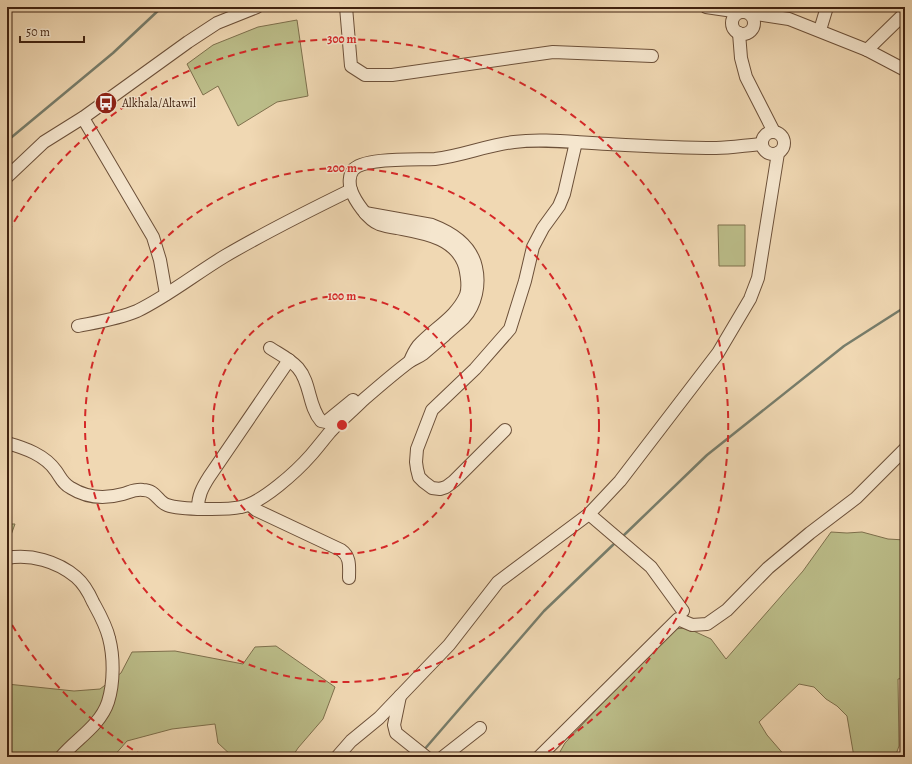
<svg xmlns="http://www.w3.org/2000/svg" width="912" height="764" font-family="Alegreya,serif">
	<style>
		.green { fill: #bcbe8a; stroke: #7e704d }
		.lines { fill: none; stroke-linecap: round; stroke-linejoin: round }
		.stream { stroke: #777d6b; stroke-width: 2.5 }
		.minor-casing { stroke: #6c5039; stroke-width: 14 }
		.minor { stroke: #f5e6ce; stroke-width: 12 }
		.ring { fill: none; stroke: #d62828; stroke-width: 2; stroke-dasharray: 7 5 }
		.labels { text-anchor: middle; stroke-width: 3; stroke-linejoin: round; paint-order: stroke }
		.poi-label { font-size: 12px; fill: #402210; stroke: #f5e6ce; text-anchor: start }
		.centre { fill: #d62828; stroke: #f5e6ce; stroke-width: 2 }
		.ring-label { font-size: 12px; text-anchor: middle; font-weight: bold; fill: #d62828; stroke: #f5e6ce; stroke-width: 3; stroke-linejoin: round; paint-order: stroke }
	</style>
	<rect width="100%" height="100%" fill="#f0d8b3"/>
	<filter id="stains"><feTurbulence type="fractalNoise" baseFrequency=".005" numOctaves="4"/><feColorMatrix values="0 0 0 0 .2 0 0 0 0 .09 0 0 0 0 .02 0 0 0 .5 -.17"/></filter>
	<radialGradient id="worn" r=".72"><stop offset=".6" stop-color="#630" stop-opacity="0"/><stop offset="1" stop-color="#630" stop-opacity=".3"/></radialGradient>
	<g class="green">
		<polygon points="297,20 308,96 277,102 238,126 218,86 203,95 187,64 213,45 258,27"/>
		<polygon points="718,225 745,225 745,266 719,266"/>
		<polygon points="7,524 15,524 7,546"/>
		<polygon points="831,532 847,533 862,532 888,539 905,540 905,678 898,679 899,746 895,757 854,757 847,716 837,706 826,699 814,687 799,684 759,722 767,735 786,757 557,757 565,743 672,629 687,628 711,639 726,659 803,571"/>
		<polygon points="276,646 335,687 323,719 298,748 292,757 233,757 218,743 215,724 172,729 127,741 113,757 7,757 7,684 74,691 100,689 121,673 132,652 175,651 243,664 255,647"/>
	</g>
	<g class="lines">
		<g class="stream">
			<polyline points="7,141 113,53 162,7"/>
			<polyline points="622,537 707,455 844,346 905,307"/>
			<polyline points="423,751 544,611 616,542"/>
		</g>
		<g class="minor-casing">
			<g id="minor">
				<polyline points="346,7 351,66 365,75 392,75 553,52 652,56"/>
				<polyline points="706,7 740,12"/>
				<circle cx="743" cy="23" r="11"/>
				<polyline points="749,13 789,19 867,50 905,70"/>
				<polyline points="820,30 827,7"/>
				<polyline points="739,33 741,58 746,77 774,132"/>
				<polyline points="867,50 905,13"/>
				<polyline points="83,118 153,237 160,260 166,294"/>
				<circle cx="773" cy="143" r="11"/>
				<polyline points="7,177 44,142 84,117 188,42 217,23 257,7"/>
				<path d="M78,326C98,322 118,319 137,311C168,296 195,274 225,256C266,232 308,211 351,190"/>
				<path d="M270,348C279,354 290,359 298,368C311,383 308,406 321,421L326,422L353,400"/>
				<path d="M410,361C412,356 415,350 418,346C434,328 456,318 466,295C469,286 467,276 465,267C456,237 423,233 397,228C391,227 385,226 379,224C368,220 355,201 351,190C349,184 349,175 353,170C363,157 418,160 435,159C462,156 487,145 514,142C544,138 577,143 608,144C644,146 680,148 716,148C731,148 747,145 762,144"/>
				<polyline points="505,430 454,481 446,487 440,489 432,488 424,482 419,477 417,469 416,462 417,449 432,410 475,369 510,329 525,281 533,247 543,228 559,206 564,194 576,142"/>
				<path d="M7,443C25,448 45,455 56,471C61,478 63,484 71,488C87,498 105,499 123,494C130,492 135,489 143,490C156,490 158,502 167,505C181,510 227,510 241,507C262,503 297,471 311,455C318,447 324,439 330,432C340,421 352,411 362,401C377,388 393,374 409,362C413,359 419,357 423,354C430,348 437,342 444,336C450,330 458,324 464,318C476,305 480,284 476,267C471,245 453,233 432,225L365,213"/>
				<path d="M250,505L256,510L341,550C351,557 349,567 349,578"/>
				<path d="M198,508C198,496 202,488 209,477L289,360"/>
				<polyline points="589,514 651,567 683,611"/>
				<path d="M7,558C31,554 57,561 76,577C83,583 89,593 93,602C99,613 106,625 109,638C114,657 114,683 108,702C100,726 76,739 61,757"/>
				<polyline points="400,696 394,725 396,733 426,757"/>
				<polyline points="337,757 351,741 379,718 449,645 498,582 589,514 620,481 718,353 750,299 758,278 778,153"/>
				<polyline points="443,757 480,728"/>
				<polyline points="539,757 678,619 692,625 707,624 727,610 768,568 810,533 856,498 905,449"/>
			</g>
		</g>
		<use href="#minor" class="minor"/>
	</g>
	<g class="ring">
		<circle cx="342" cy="425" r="129"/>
		<circle cx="342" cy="425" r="257"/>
		<path d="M143 756A386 386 0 0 1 8 618M8 232A386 386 0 1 1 541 756"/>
	</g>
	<defs>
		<g id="bus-disc" transform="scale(1.15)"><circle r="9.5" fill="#8f2418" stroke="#f5e6ce"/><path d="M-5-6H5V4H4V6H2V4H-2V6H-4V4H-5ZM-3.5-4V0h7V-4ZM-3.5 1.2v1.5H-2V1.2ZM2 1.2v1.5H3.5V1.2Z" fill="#fff"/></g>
	</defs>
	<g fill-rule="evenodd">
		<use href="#bus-disc" x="106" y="103"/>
	</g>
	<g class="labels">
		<g class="poi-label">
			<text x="122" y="107">Alkhala/Altawil</text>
		</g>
	</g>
	<circle cx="342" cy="425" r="6" class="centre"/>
	<g class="ring-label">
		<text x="342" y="43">300 m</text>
		<text x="342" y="172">200 m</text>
		<text x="342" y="300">100 m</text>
	</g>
	<rect width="912" height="764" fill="none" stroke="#f0d8b3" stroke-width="24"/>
	<rect x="8" y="8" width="896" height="748" fill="none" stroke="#402210" stroke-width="2"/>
	<rect x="12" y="12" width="888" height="740" fill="none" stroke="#402210"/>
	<path d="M20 36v6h64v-6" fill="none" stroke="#402210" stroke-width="2"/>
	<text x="26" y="36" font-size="12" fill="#402210" stroke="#f5e6ce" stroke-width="3" paint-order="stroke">50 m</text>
	<rect width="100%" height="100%" filter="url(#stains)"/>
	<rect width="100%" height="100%" fill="url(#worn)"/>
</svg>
